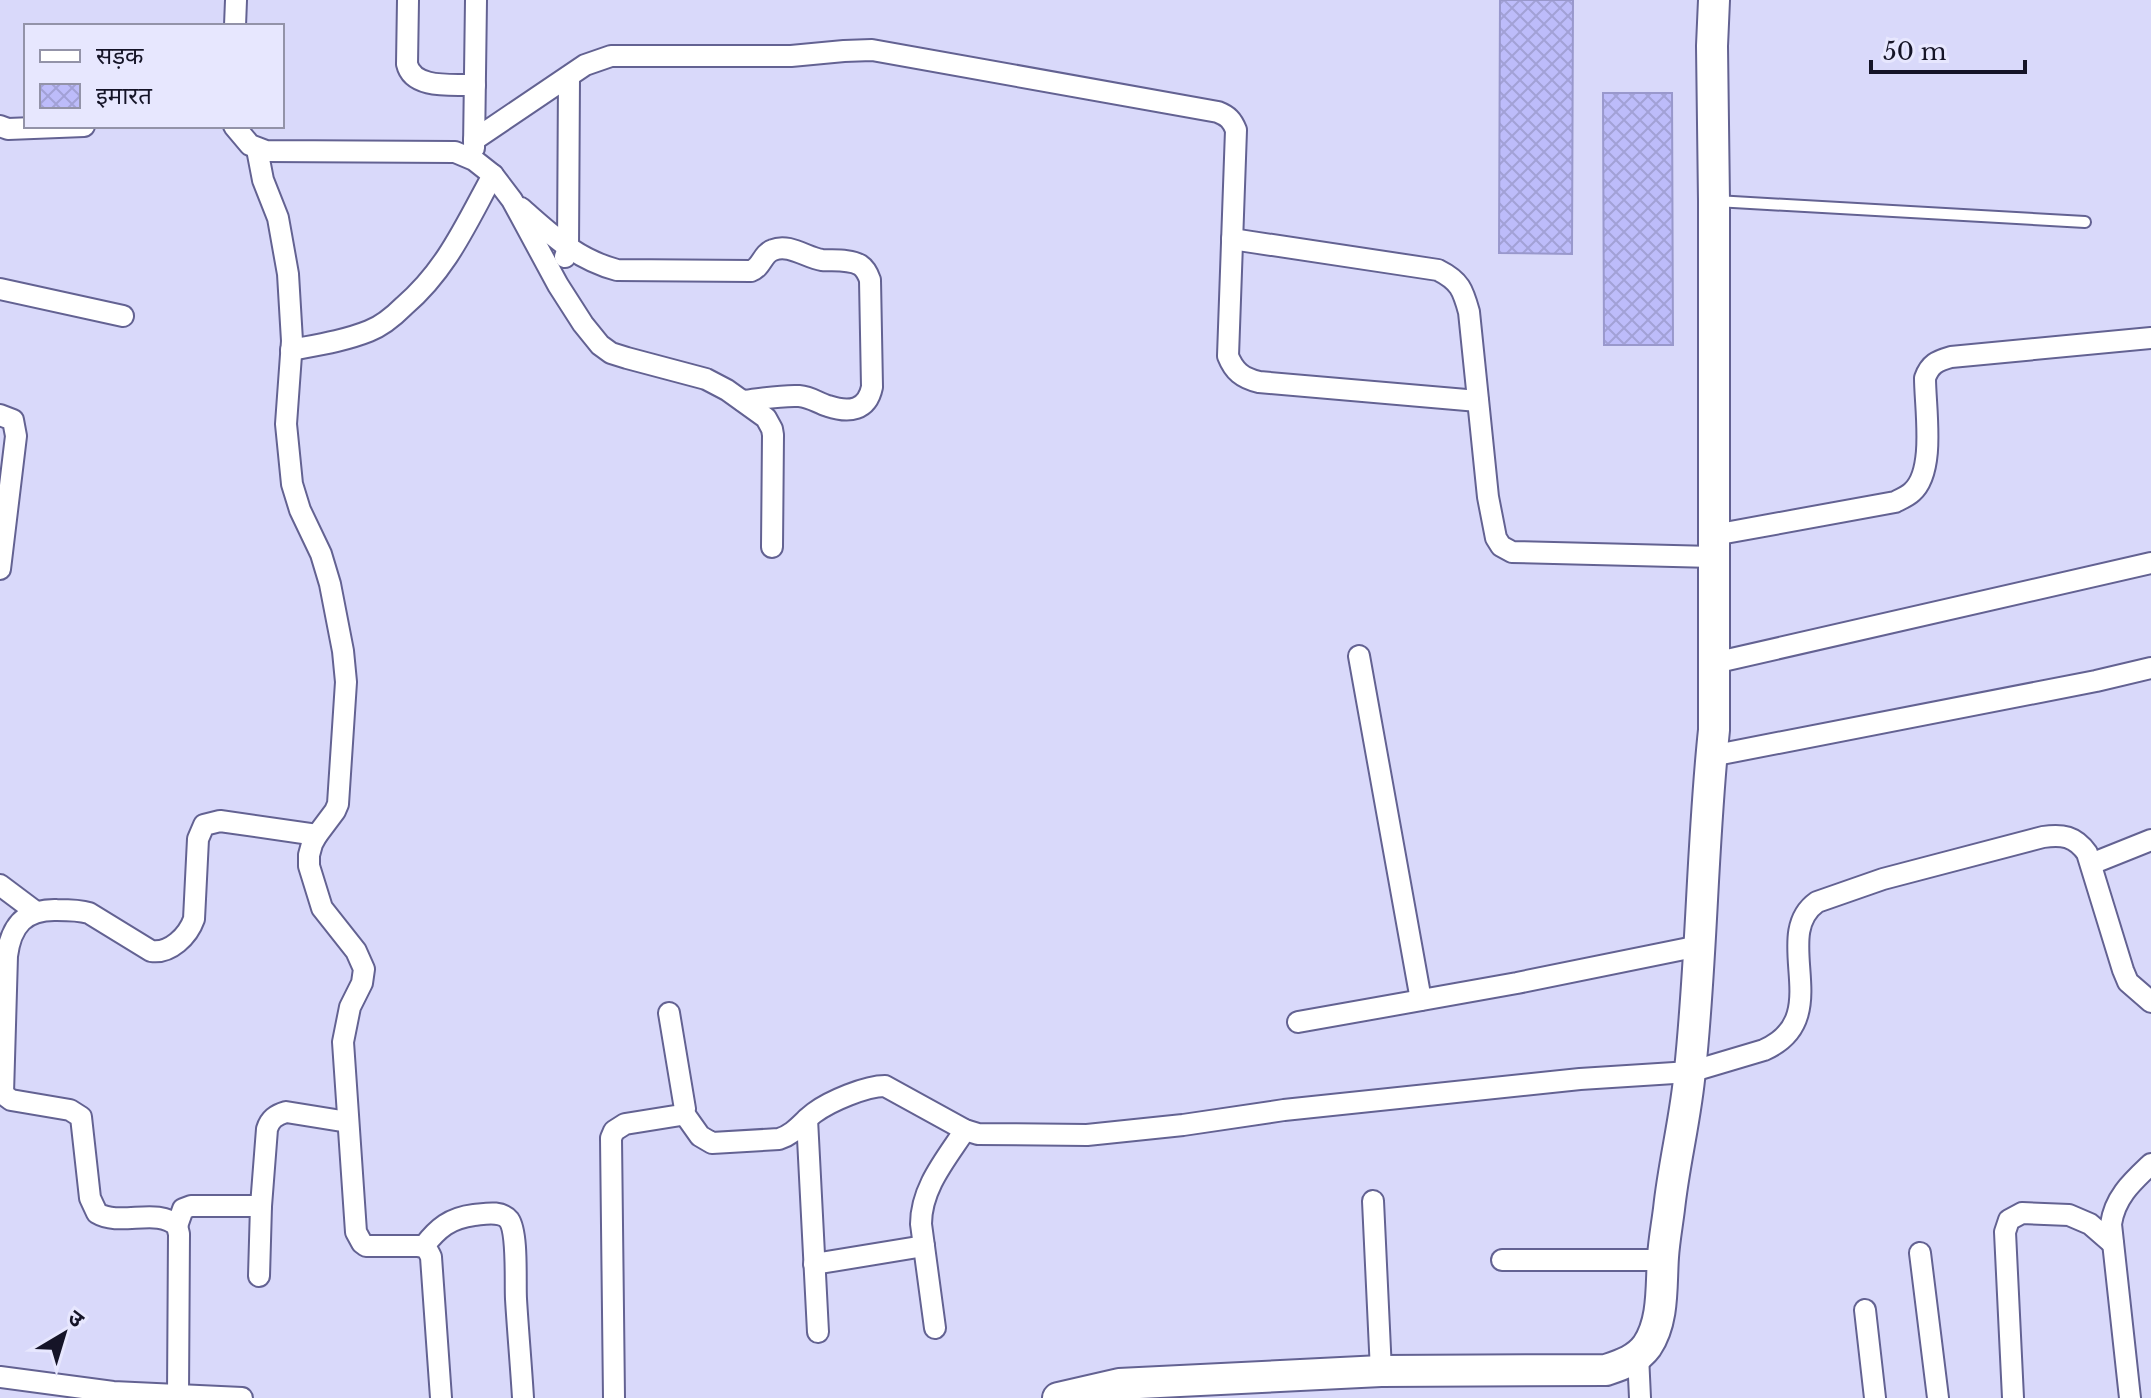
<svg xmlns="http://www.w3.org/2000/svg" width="2151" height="1398" font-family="'Libre Baskerville','Noto Sans Devanagari',serif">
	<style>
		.building { fill: url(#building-cross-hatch); stroke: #9998cc; stroke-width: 2 }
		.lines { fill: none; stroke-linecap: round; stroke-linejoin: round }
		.lane-casing { stroke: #636292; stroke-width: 14 }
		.street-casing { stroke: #636292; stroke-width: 24 }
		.secondary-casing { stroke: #636292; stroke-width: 34 }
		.lane { stroke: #fff; stroke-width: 10 }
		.street { stroke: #fff; stroke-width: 20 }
		.secondary { stroke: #fff; stroke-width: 30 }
	</style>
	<defs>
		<pattern id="building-cross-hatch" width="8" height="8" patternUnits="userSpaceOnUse" patternTransform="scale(2)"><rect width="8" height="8" fill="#bdbcfa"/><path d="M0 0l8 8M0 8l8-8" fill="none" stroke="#a2a1d6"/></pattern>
	</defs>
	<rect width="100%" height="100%" fill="#d9d9fa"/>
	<g class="building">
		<polygon points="1500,0 1573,0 1572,254 1499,253"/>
		<polygon points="1603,93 1672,93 1673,345 1604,345"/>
	</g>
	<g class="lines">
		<g class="lane-casing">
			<polyline id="lane" points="1716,201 2085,222"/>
		</g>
		<g class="street-casing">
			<g id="street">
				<path d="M408,0L407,64C413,90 454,84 475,85"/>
				<polyline points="235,26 236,0"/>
				<polyline points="0,126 8,129 84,126"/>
				<polyline points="234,126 250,145 266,151 455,152 474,160 493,175 512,200 558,285 583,324 600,345 611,353 627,358 706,379 727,390 766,418 772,429 773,435 772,547"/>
				<path d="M474,140L585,65L611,56H791L844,51L872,50L1218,112C1228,116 1232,120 1236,130L1228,356C1234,371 1242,378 1259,382L1478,401"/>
				<polyline points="474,148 476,0"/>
				<path d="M257,149L263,180L278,218L288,274L292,341L286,424L292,484L300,510L321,554L330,584L343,651L346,682L338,804L335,811L317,835L312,844L309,855V866L322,908L356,951L364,969L362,983L350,1007L343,1042L356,1232L362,1243L366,1246H418C426,1247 428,1250 431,1257L441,1398"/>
				<path d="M521,208C552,235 576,259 617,270L751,271C762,267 762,254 773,250C789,243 807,258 822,260C833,261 849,259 860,265C866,269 868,274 870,280L872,387C867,411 849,413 828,406C818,403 811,397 799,396C781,395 761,399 743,401"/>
				<path d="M1232,239L1438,270C1460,281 1463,290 1469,312L1488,497L1496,538L1501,546L1512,552L1713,557"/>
				<polyline points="565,257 568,248 569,77"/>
				<polyline points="0,289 123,316"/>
				<path d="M291,350C317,345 344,341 369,331C382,326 394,316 404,306C447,269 466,224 493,175"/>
				<polyline points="0,415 13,420 16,436 0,569"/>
				<path d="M1714,535L1895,502C1901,499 1908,496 1912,492C1936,471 1925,408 1925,378C1930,364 1937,361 1951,357L2151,338"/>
				<polyline points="1359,656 1421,1000"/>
				<polyline points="1714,663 2151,563"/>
				<polyline points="1711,756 2096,681 2151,668"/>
				<polyline points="2091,864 2151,840"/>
				<polyline points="0,885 36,912"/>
				<polyline points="1298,1022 1517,983 1699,946"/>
				<path d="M683,1112L700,1136L712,1143L779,1139C795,1134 802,1122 814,1113C830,1101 866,1086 885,1086L965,1130L978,1134L1087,1135L1183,1125L1284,1110L1580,1079L1690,1072L1764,1050C1837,1018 1769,936 1817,902L1883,879L2043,837C2062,834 2075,836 2087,853L2123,970L2128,982L2151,1002"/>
				<polyline points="807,1119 818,1332"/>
				<polyline points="1373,1201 1381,1371"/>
				<polyline points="177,1226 183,1209 191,1206 261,1206"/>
				<path d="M424,1246C438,1228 450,1218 474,1215C485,1214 501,1210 509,1220C518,1233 515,1282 516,1299C518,1332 521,1365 523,1398"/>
				<polyline points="1920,1253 1938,1398"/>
				<polyline points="1502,1260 1663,1260"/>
				<polyline points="814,1264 924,1246"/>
				<path d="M259,1276L261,1206L267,1129C270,1119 276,1115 286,1112L348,1122"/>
				<polyline points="1865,1310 1875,1398"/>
				<path d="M935,1328L921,1224C921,1188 946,1159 965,1130"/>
				<polyline points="1638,1355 1640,1398"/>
				<polyline points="0,1377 113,1392 242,1398"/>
				<path d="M178,1395L179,1234L177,1226C158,1207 120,1227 97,1213L90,1198L81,1117L70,1110L11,1100L3,1094L7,956C11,925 25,909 57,910C69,910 79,910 89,913L151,951C170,954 188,936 194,919L198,839L204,825L220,821L317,835"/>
				<polyline points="614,1398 611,1138 614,1131 625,1124 681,1115 685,1109 669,1013"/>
				<polyline points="2013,1398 2005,1232 2009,1220 2022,1213 2069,1215 2090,1224 2113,1244"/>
				<path d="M2130,1398L2111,1224C2115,1197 2132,1182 2151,1164"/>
			</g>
		</g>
		<g class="secondary-casing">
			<path id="secondary" d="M1058,1398L1119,1384L1381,1371L1606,1370C1621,1365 1637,1360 1647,1346C1664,1321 1661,1286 1663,1257C1664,1241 1667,1225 1669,1209C1674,1162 1686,1117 1690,1070C1702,957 1702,843 1714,730V201L1712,46L1714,0"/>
		</g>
		<use href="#lane" class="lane"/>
		<use href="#street" class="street"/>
		<use href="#secondary" class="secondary"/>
	</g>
	<rect x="24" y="24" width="260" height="104" fill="#e7e7fe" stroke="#9393a8" stroke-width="2"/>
	<rect x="40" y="50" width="40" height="12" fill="#ffffff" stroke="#9393a8" stroke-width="2"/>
	<text x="96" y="64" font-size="24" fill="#151427">सड़क</text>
	<rect x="40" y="84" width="40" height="24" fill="url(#building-cross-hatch)" stroke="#9393a8" stroke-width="2"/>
	<text x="96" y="104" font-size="24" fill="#151427">इमारत</text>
	<g transform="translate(64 1334) rotate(38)" stroke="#e7e7fe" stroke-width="6" paint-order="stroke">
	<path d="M0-6L14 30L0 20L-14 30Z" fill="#151427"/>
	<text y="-12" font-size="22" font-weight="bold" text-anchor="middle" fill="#151427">उ</text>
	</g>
	<path d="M1871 60v12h154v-12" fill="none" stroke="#151427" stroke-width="4"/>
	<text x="1883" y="60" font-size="24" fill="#151427" stroke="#e7e7fe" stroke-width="6" paint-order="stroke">50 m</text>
</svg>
